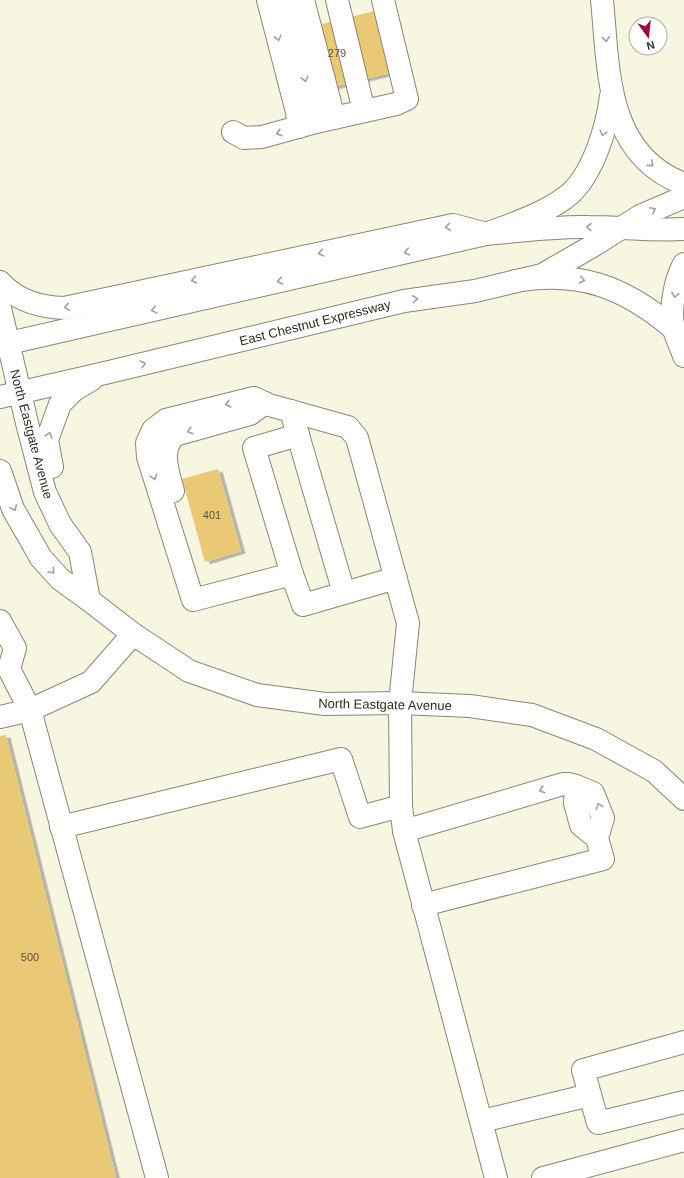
<svg xmlns="http://www.w3.org/2000/svg" width="684" height="1178" font-family="Arial,sans-serif">
	<style>
		.building { fill: #e9c876; filter: url(#shadow) }
		.lines { fill: none; stroke-linecap: round; stroke-linejoin: round }
		.minor-casing { stroke: #878773; stroke-width: 24 }
		.highway-casing { stroke: #878773; stroke-width: 24 }
		.minor { stroke: #fff; stroke-width: 22 }
		.highway { stroke: #fff; stroke-width: 22 }
		.oneway { stroke: #a0a09c }
		.labels { text-anchor: middle; stroke-width: 4; stroke-linejoin: round; paint-order: stroke }
		.number-label { font-size: 11px; fill: #5b5338 }
		.street-label { font-size: 13px; fill: #2c2c24; stroke: #fff }
	</style>
	<defs>
		<filter id="shadow"><feDropShadow dx="4.5" dy="2.5" stdDeviation="0" flood-color="#0004"/></filter>
	</defs>
	<rect width="100%" height="100%" fill="#f7f7e1"/>
	<g class="building">
		<polygon points="391,7 406,69 284,99 269,37"/>
		<polygon points="218,469 241,551 205,562 182,479"/>
		<polygon points="6,735 116,1178 0,1178 0,736"/>
	</g>
	<g class="lines">
		<g class="minor-casing">
			<g id="minor">
				<polyline points="268,0 297,112 299,127"/>
				<polyline points="285,0 316,122"/>
				<polyline points="303,0 334,118"/>
				<polyline points="337,0 364,111"/>
				<polyline points="233,132 244,138 262,137 316,122 396,104 407,99 383,0"/>
				<path d="M0,282C17,301 39,307 64,308L453,225L483,233"/>
				<polyline points="0,308 27,423 45,492 60,524 80,552 89,600"/>
				<path d="M0,345L486,234C520,231 555,226 589,227C621,227 652,231 684,229"/>
				<polyline points="0,397 105,373 404,301 475,291 542,275 596,244 640,216 684,197"/>
				<polyline points="291,411 344,593"/>
				<polyline points="52,467 47,440 60,404 74,390 91,380"/>
				<polyline points="0,471 13,509 41,558 60,579 89,600 133,634 189,671 257,695 325,704 400,703 470,706 532,715 596,739 654,771 684,799"/>
				<path d="M173,491C168,472 159,450 175,435L250,414L265,403"/>
				<polyline points="292,574 254,448 298,435"/>
				<polyline points="396,578 303,605 292,574 193,600 148,457 147,443 153,430 166,420 254,398 269,405 348,427 357,438 408,623 400,703 401,806 404,831 496,1178"/>
				<polyline points="0,621 15,648 9,669 30,710 0,717"/>
				<polyline points="133,634 91,682 30,710 157,1178"/>
				<polyline points="61,827 341,759 360,817 401,806"/>
				<polyline points="404,831 563,784 568,784 576,786 575,803 581,825 597,838"/>
				<polyline points="423,905 603,859 597,838 603,818 593,793 576,786"/>
				<polyline points="684,1042 583,1070 598,1123 684,1102"/>
				<polyline points="482,1121 590,1095"/>
				<polyline points="543,1178 684,1140"/>
			</g>
		</g>
		<g class="highway-casing">
			<g id="highway">
				<path d="M602,0C609,70 605,154 684,184"/>
				<path d="M486,234C512,224 550,212 571,193C594,171 607,127 611,96"/>
				<path d="M684,264C675,280 669,311 674,329C676,338 681,347 684,356"/>
				<path d="M515,281C580,270 624,287 673,328"/>
			</g>
		</g>
		<use href="#minor" class="minor"/>
		<use href="#highway" class="highway"/>
	</g>
	<defs><path id="oneway-chevron" d="M-2-3.5L2.5 0L-2 3.5" fill="none" stroke-width="1.6" stroke-linecap="round" stroke-linejoin="round"/></defs>
	<g class="oneway">
		<use href="#oneway-chevron" transform="translate(278 38) rotate(76)"/>
		<use href="#oneway-chevron" transform="translate(606 39) rotate(84)"/>
		<use href="#oneway-chevron" transform="translate(305 79) rotate(76)"/>
		<use href="#oneway-chevron" transform="translate(279 133) rotate(164)"/>
		<use href="#oneway-chevron" transform="translate(603 133) rotate(107)"/>
		<use href="#oneway-chevron" transform="translate(651 164) rotate(41)"/>
		<use href="#oneway-chevron" transform="translate(653 210) rotate(-26)"/>
		<use href="#oneway-chevron" transform="translate(448 227) rotate(172)"/>
		<use href="#oneway-chevron" transform="translate(589 227) rotate(-179)"/>
		<use href="#oneway-chevron" transform="translate(407 252) rotate(167)"/>
		<use href="#oneway-chevron" transform="translate(321 253) rotate(168)"/>
		<use href="#oneway-chevron" transform="translate(194 280) rotate(168)"/>
		<use href="#oneway-chevron" transform="translate(582 280) rotate(11)"/>
		<use href="#oneway-chevron" transform="translate(280 281) rotate(167)"/>
		<use href="#oneway-chevron" transform="translate(675 295) rotate(99)"/>
		<use href="#oneway-chevron" transform="translate(415 299) rotate(-8)"/>
		<use href="#oneway-chevron" transform="translate(67 307) rotate(172)"/>
		<use href="#oneway-chevron" transform="translate(154 310) rotate(167)"/>
		<use href="#oneway-chevron" transform="translate(143 364) rotate(-14)"/>
		<use href="#oneway-chevron" transform="translate(228 404) rotate(166)"/>
		<use href="#oneway-chevron" transform="translate(190 431) rotate(164)"/>
		<use href="#oneway-chevron" transform="translate(49 435) rotate(-73)"/>
		<use href="#oneway-chevron" transform="translate(154 477) rotate(73)"/>
		<use href="#oneway-chevron" transform="translate(14 508) rotate(66)"/>
		<use href="#oneway-chevron" transform="translate(52 571) rotate(49)"/>
		<use href="#oneway-chevron" transform="translate(542 790) rotate(164)"/>
		<use href="#oneway-chevron" transform="translate(599 806) rotate(-111)"/>
	</g>
	<g class="labels">
		<g class="number-label">
			<text x="337" y="57">279</text>
			<text x="212" y="519">401</text>
			<text x="30" y="961">500</text>
		</g>
		<g class="street-label">
			<text transform="translate(315 322) rotate(-14)" y="5">East Chestnut Expressway</text>
			<text transform="translate(32 434) rotate(75)" y="5">North Eastgate Avenue</text>
			<text transform="translate(385 704) rotate(1)" y="5">North Eastgate Avenue</text>
		</g>
	</g>
	<g transform="translate(648 36) rotate(165)"><circle r="19" fill="#ffffff" stroke="#ababa7"/>
	<path d="M0-3L7 15L0 10L-7 15Z" fill="#a3073a"/>
	<text y="-6" font-size="11" font-weight="bold" text-anchor="middle" fill="#2c2c24">N</text>
	</g>
</svg>
